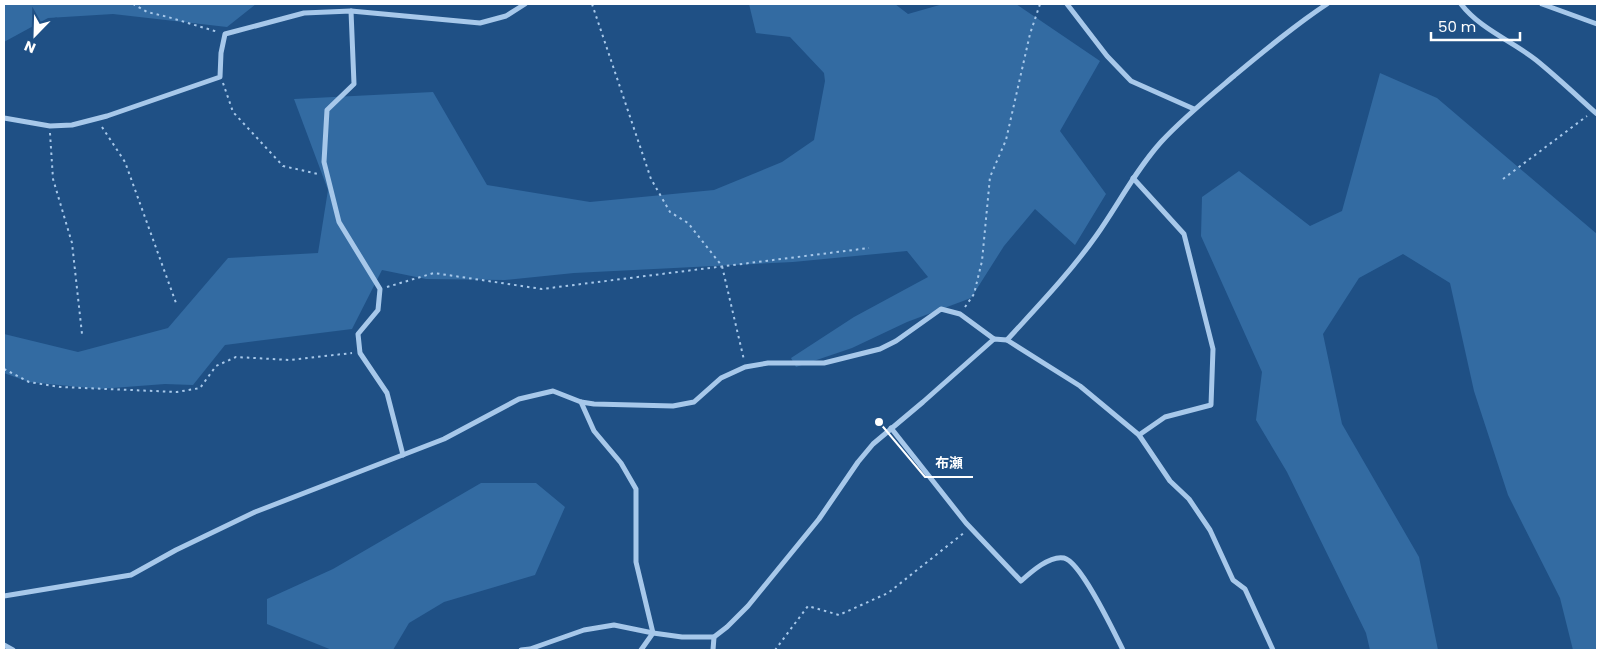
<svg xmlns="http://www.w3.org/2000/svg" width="1601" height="654" font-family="Poppins,'Noto Sans JP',sans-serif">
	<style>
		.green { fill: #336ba2 }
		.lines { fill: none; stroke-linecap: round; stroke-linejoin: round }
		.path { stroke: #a7c8ea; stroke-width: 2; stroke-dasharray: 2.5 4; stroke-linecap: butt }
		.street { stroke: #a7c8ea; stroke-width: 5 }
		.leader { fill: none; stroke: #fff; stroke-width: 2 }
		.callout-dot { fill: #fff; stroke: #1f5085; stroke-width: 2 }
		.callout-label { font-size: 14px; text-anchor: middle; font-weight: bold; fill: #fff; stroke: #1f5085; stroke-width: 5; stroke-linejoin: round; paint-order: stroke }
	</style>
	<rect width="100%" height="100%" fill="#1f5085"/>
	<g class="green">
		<polygon points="4,4 256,4 227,27 113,14 48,18 4,42"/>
		<polygon points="749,4 895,4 908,14 943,4 1016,4 1100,61 1060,131 1106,194 1075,245 1035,209 1004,246 971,298 907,322 852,348 796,367 791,358 854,317 928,277 907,251 793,262 574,273 505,280 426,279 382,270 352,329 225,345 193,385 165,384 99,389 29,382 4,373 4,334 78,352 168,328 228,258 318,253 328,190 294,99 433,92 487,185 590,202 714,190 782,162 814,140 825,81 824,73 790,37 756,33"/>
		<polygon points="1380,73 1437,98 1597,234 1597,650 1573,650 1560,598 1508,495 1474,391 1450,283 1403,254 1359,278 1323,334 1342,424 1419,557 1438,650 1370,650 1366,633 1287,472 1256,420 1262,372 1201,236 1202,197 1239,171 1310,226 1342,211"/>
		<polygon points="481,483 536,483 565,507 535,575 444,602 409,623 393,650 332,650 267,624 267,599 333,569"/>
	</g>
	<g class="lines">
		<g class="path">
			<polyline points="133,4 147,12 168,17 218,32"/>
			<polyline points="592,4 651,179 670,212 688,223 722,266 744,360"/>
			<polyline points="223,83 233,112 283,166 318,174"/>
			<polyline points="102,127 125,162 176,303"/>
			<polyline points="50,133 53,179 72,243 82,334"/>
			<polyline points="1503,179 1587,116"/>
			<polyline points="387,287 434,273 542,289 869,248"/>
			<polyline points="965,307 974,294 982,261 990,177 1006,140 1030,34 1040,4"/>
			<polyline points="4,369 29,382 60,387 177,392 200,388 216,366 236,357 290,360 352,353"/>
			<polyline points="775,650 808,606 839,615 888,593 965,532"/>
		</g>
		<g class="street">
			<polyline points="1067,4 1107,56 1131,81 1194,109"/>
			<path d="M1461,4C1480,29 1512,41 1536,60C1557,77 1577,96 1597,114"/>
			<polyline points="1542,4 1597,24"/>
			<polyline points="351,11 354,84 327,110 324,162 339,222 380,289 378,310 358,334 360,353 387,393 403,455"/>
			<polyline points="4,118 50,126 72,125 107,116 220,77 221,53 225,34 304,13 351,11 480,23 506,16 525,4"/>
			<polyline points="1133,178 1184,234 1213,349 1211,405 1165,417 1139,435"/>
			<polyline points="1007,340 1080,386 1139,435 1170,481 1189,499 1210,530 1233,580 1245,589 1273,650"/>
			<polyline points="581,402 594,431 621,463 636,489 636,562 653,633 641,650"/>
			<path d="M891,428L966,523L1021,581C1031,572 1050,555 1064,558C1081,562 1114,632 1123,650"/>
			<polyline points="4,596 131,575 176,550 255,512 444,439 519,399 553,391 581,402 594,404 673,406 694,402 721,378 745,367 768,363 824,363 880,349 896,341 941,309 960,314 994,339"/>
			<polyline points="4,645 13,650"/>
			<path d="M521,650L530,649L584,630L614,625L653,633L682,637H714L727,627L748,606L819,519L858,462L873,444L923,402L994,339L1007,340C1038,306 1069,274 1096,236C1118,205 1135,171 1161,142C1183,118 1209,97 1234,76C1264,51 1295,25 1327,4"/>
			<polyline points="713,650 714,637"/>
		</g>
	</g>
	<path class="leader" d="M879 422L925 477H973"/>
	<circle class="callout-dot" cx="879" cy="422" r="5"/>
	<g class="callout-label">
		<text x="949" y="468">布瀬</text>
	</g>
	<rect width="1601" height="654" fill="none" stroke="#ffffff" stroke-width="10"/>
	<g transform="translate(35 35) rotate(203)" stroke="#1f5085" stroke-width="4" paint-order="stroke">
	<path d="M0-4L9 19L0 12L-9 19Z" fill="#ffffff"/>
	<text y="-8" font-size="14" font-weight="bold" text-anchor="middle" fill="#ffffff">N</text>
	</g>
	<path d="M1431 32v8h89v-8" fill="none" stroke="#ffffff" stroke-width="2.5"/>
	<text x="1438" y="32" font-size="15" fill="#ffffff" stroke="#1f5085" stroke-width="4" paint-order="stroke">50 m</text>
</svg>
